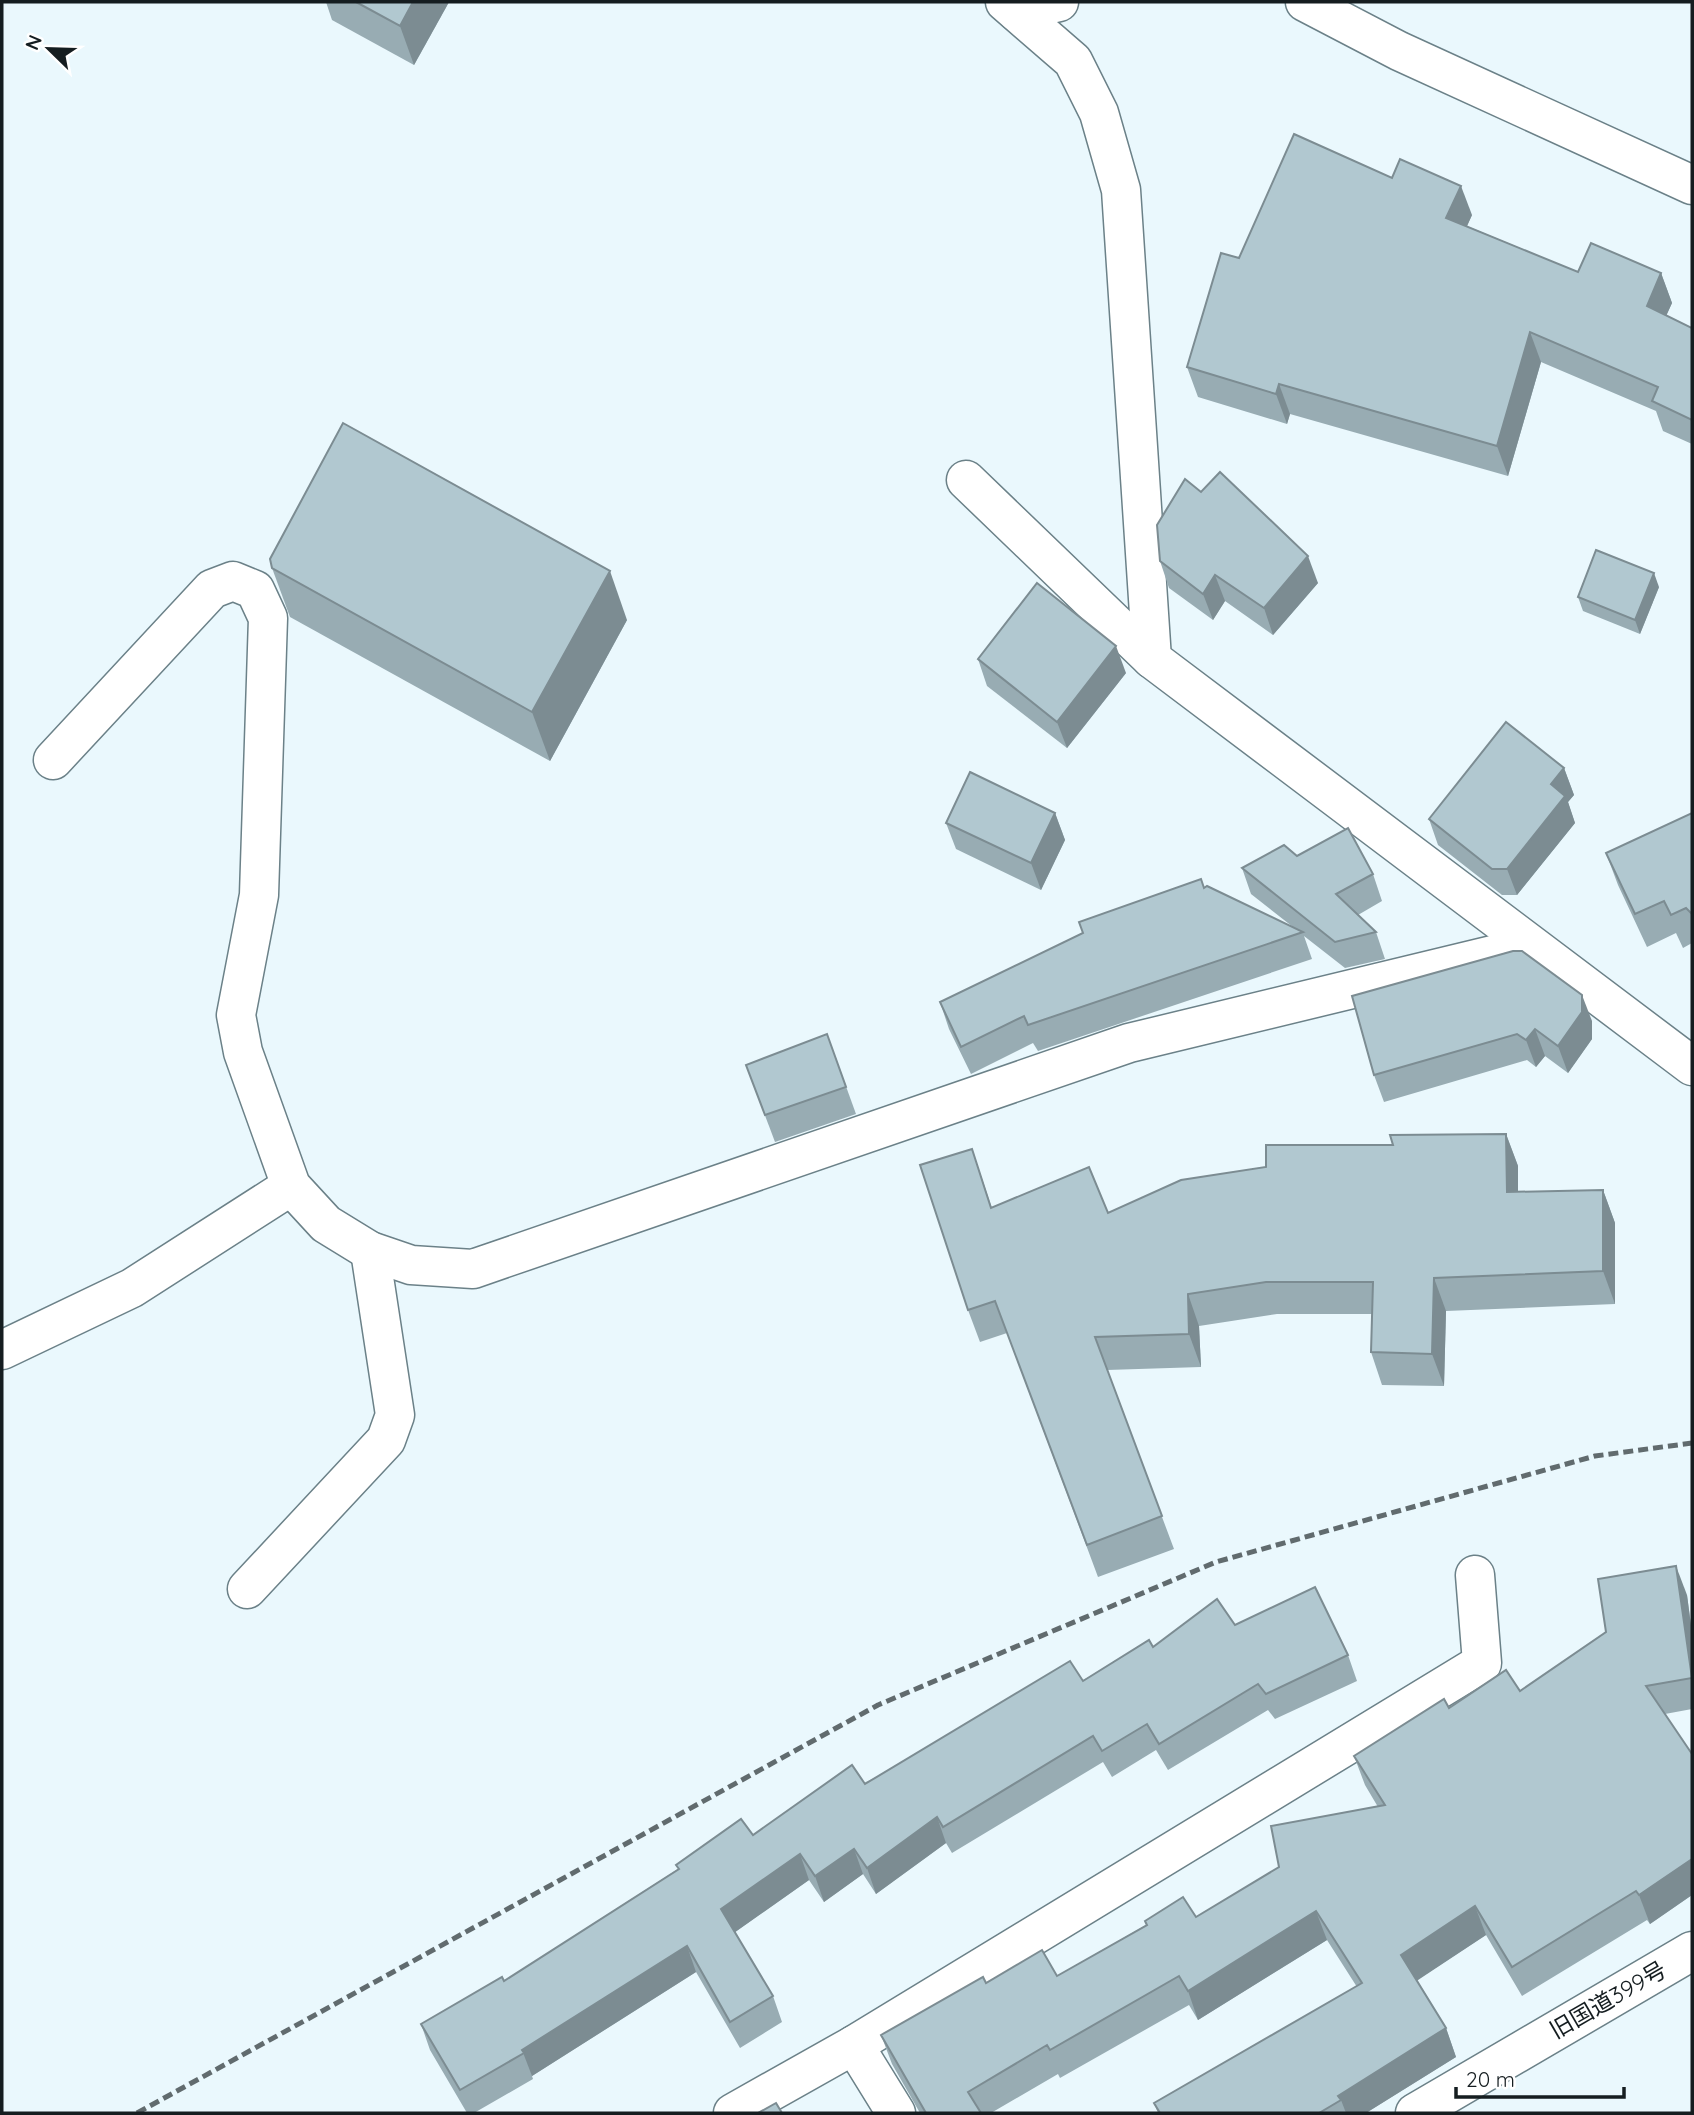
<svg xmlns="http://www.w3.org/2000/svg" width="1694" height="2115" font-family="Quicksand,'Noto Sans JP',sans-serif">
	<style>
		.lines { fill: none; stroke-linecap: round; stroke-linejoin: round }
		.minor-casing { stroke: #6b8188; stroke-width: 41 }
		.tertiary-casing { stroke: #6b8188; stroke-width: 41 }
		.minor { stroke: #fff; stroke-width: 38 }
		.tertiary { stroke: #fff; stroke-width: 38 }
		.rail { stroke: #616b6e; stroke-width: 5; stroke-dasharray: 10 5; stroke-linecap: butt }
		.wall { fill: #98acb3 }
		.shaded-wall { fill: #7c8c92 }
		.building { fill: #b1c8d0; stroke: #7c8c92; stroke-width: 2 }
		.labels { text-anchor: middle; stroke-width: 5; stroke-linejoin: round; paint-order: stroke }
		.street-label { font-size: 23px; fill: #151d20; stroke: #fff }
	</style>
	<rect width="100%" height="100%" fill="#eaf8fd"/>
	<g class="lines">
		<g class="minor-casing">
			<g id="minor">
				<polyline points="1305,2 1399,51 1692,185"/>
				<polyline points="1017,12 1059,2"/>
				<polyline points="966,480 1152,659"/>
				<polyline points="53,760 212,589 233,581 255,590 268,618 259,895 236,1015 243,1052 291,1186 326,1224 370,1251 411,1265 473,1269 1129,1043 1530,946"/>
				<polyline points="2,1350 132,1288 291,1186"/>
				<polyline points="247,1589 386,1440 395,1415 370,1251"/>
				<polyline points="854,2045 896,2113"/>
				<polyline points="733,2113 854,2045 1482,1663 1475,1575"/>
			</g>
		</g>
		<g class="tertiary-casing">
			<g id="tertiary">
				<polyline points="1005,2 1073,61 1099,113 1121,190 1152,659 1692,1066"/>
				<polyline points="1415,2113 1692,1951"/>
			</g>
		</g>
		<use href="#minor" class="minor"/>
		<use href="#tertiary" class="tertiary"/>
		<polyline class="rail" points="137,2113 878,1705 1216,1562 1595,1456 1692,1443"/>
	</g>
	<g class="wall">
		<polygon points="326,2 449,2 414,65 332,20"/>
		<polygon points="1472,215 1467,226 1578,272 1661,273 1672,303 1666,316 1692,328 1692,444 1663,431 1656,411 1541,362 1508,476 1290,414 1287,424 1198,397 1187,367 1239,258"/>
		<polygon points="1201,492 1318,583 1273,635 1225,601 1213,620 1169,588 1160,561"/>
		<polygon points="272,568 627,620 550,761 290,617"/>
		<polygon points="1659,587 1640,634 1583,611 1578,597"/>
		<polygon points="978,659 1126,673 1067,748 987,686"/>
		<polygon points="1564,768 1574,795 1568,802 1575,823 1517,895 1502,895 1438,845 1429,819"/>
		<polygon points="1055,813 1065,840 1041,890 956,849 946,823"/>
		<polygon points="1692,813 1692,943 1683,948 1676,933 1647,947 1618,885 1606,853"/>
		<polygon points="1297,856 1373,874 1382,901 1358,915 1376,932 1385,959 1345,968 1304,936 1312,959 1038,1051 1033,1043 971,1074 949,1029 940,1002 1204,888 1293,927 1251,894 1242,868"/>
		<polygon points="1352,996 1592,1021 1592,1039 1568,1073 1545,1056 1536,1067 1527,1060 1384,1102 1374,1075"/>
		<polygon points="827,1034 856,1114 775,1142 746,1065"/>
		<polygon points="1506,1134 1518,1166 1518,1192 1603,1190 1615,1223 1615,1304 1446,1311 1444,1386 1382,1385 1371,1352 1372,1314 1277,1314 1199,1326 1201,1367 1107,1370 1174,1549 1098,1577 1007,1333 980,1342 968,1310 972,1149 992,1208 1108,1213 1266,1167 1393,1145"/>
		<polygon points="1687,1595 1692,1633 1692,1709 1665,1714 1692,1754 1692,1895 1650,1924 1647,1920 1522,1996 1486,1935 1417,1980 1446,2028 1456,2057 1366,2113 1158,2113 1154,2103 1357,1987 1327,1940 1198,2020 1189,2005 1060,2078 1058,2074 991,2113 920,2113 892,2064 881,2035 986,1983 1057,1976 1146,1925 1145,1921 1196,1917 1378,1807 1365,1785 1354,1756 1449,1708 1520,1691"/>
		<polygon points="1235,1625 1348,1655 1357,1681 1275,1719 1268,1710 1168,1770 1156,1750 1112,1777 1103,1762 952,1853 946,1843 876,1894 863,1874 824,1902 809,1880 735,1932 773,1996 782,2022 740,2048 696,1972 532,2076 533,2079 474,2113 467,2113 430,2050 421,2024 504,1981 678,1869 676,1865 753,1835 1153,1647"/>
	</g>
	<g class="shaded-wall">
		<polygon points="413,2 449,2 414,65 400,26"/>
		<polygon points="1461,186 1472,215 1457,248 1446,218"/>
		<polygon points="1661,273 1672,303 1657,336 1647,306"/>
		<polygon points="1530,332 1541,362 1508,476 1497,446"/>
		<polygon points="1279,384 1290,414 1287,424 1276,394"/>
		<polygon points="1308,556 1318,583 1273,635 1264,608"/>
		<polygon points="610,571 627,620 550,761 532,712"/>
		<polygon points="1654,573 1659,587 1640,634 1635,620"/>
		<polygon points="1215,575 1225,601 1213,620 1203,594"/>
		<polygon points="1116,646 1126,673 1067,748 1057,722"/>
		<polygon points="1564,768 1574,795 1568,802 1575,823 1517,895 1507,869 1551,784"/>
		<polygon points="1055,813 1065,840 1041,890 1031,863"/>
		<polygon points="1582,995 1592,1021 1592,1039 1568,1073 1558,1046"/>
		<polygon points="1535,1029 1545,1056 1536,1067 1526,1040"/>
		<polygon points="1506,1134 1518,1166 1518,1225 1507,1192"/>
		<polygon points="1603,1190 1615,1223 1615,1304 1603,1271"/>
		<polygon points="1434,1278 1446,1311 1444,1386 1432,1354"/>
		<polygon points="1188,1294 1199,1326 1201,1367 1189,1334"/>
		<polygon points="1676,1566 1687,1595 1692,1633 1692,1674"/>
		<polygon points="937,1817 946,1843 876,1894 867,1868"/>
		<polygon points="854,1849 863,1874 824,1902 815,1876"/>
		<polygon points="800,1854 809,1880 731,1935 721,1909"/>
		<polygon points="1692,1859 1692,1895 1650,1924 1639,1895"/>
		<polygon points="1475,1906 1486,1935 1412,1984 1401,1955"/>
		<polygon points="1316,1911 1327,1940 1198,2020 1188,1991"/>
		<polygon points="687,1946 696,1972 532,2076 522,2050"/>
		<polygon points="1446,2028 1456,2057 1366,2113 1346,2113 1341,2100 1338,2096"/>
	</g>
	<g class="building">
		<polygon points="356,2 413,2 400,26"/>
		<polygon points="1294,134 1392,178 1400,159 1461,186 1446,218 1578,272 1591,243 1661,273 1647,306 1692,328 1692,420 1652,401 1658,387 1530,332 1497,446 1279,384 1276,394 1187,367 1221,253 1239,258"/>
		<polygon points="343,423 610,571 532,712 272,568 270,559"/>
		<polygon points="1220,472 1308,556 1264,608 1215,575 1203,594 1160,561 1157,525 1185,479 1201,492"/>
		<polygon points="1596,550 1654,573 1635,620 1578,597"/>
		<polygon points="1037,583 1116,646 1057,722 978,659"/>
		<polygon points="1506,722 1564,768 1551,784 1565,796 1507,869 1492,869 1429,819"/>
		<polygon points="970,772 1055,813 1031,863 946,823"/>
		<polygon points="1692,813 1692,914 1686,908 1671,915 1664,901 1635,914 1606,853"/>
		<polygon points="1348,828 1373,874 1336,894 1376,932 1335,942 1242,868 1284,845 1297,856"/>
		<polygon points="1201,879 1204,888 1207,886 1303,932 1028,1025 1024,1016 961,1047 940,1002 1083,933 1079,922"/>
		<polygon points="1513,951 1522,951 1582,995 1582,1012 1558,1046 1535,1029 1526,1040 1517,1034 1374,1075 1352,996"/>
		<polygon points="827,1034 846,1087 765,1115 746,1065"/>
		<polygon points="1506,1134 1507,1192 1603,1190 1603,1271 1434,1278 1432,1354 1371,1352 1373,1282 1266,1282 1188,1294 1189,1334 1095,1337 1162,1516 1087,1545 995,1301 968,1310 920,1165 972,1149 991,1208 1089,1167 1108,1213 1181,1180 1266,1167 1266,1145 1393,1145 1390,1135"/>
		<polygon points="1676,1566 1692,1678 1646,1686 1692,1754 1692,1859 1639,1895 1636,1891 1512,1967 1475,1906 1401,1955 1446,2028 1338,2096 1341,2100 1319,2113 1160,2113 1154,2103 1362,1983 1316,1911 1188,1991 1179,1976 1050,2050 1047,2045 968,2092 981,2113 926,2113 881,2035 983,1977 986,1983 1042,1950 1057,1976 1147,1925 1145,1921 1183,1897 1196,1917 1279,1867 1271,1826 1385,1805 1354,1756 1444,1699 1449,1708 1506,1670 1520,1691 1606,1632 1598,1579"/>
		<polygon points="1315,1587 1348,1655 1266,1694 1258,1684 1159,1744 1147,1724 1102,1751 1093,1736 943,1827 937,1817 867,1868 854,1849 815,1876 800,1854 721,1909 773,1996 730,2022 687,1946 522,2050 524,2053 460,2090 421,2024 502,1977 504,1981 679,1869 676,1865 741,1819 753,1835 852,1765 865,1784 1070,1661 1083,1681 1149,1640 1153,1647 1217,1599 1235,1625"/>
		<polygon points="776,2103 782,2113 758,2113"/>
	</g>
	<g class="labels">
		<g class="street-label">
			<text transform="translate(1608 2000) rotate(-30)" y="8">旧国道399号</text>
		</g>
	</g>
	<rect width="1694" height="2115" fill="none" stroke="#151d20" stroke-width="7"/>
	<g transform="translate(49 49) rotate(293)" stroke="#ffffff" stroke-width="5" paint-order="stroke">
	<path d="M0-5L12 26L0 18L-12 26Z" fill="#151d20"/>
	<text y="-10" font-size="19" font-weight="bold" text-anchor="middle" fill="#151d20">N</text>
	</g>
	<path d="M1456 2087v10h168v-10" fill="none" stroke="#151d20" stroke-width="3.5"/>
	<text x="1466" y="2087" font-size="21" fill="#151d20" stroke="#ffffff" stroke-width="5" paint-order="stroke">20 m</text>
</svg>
